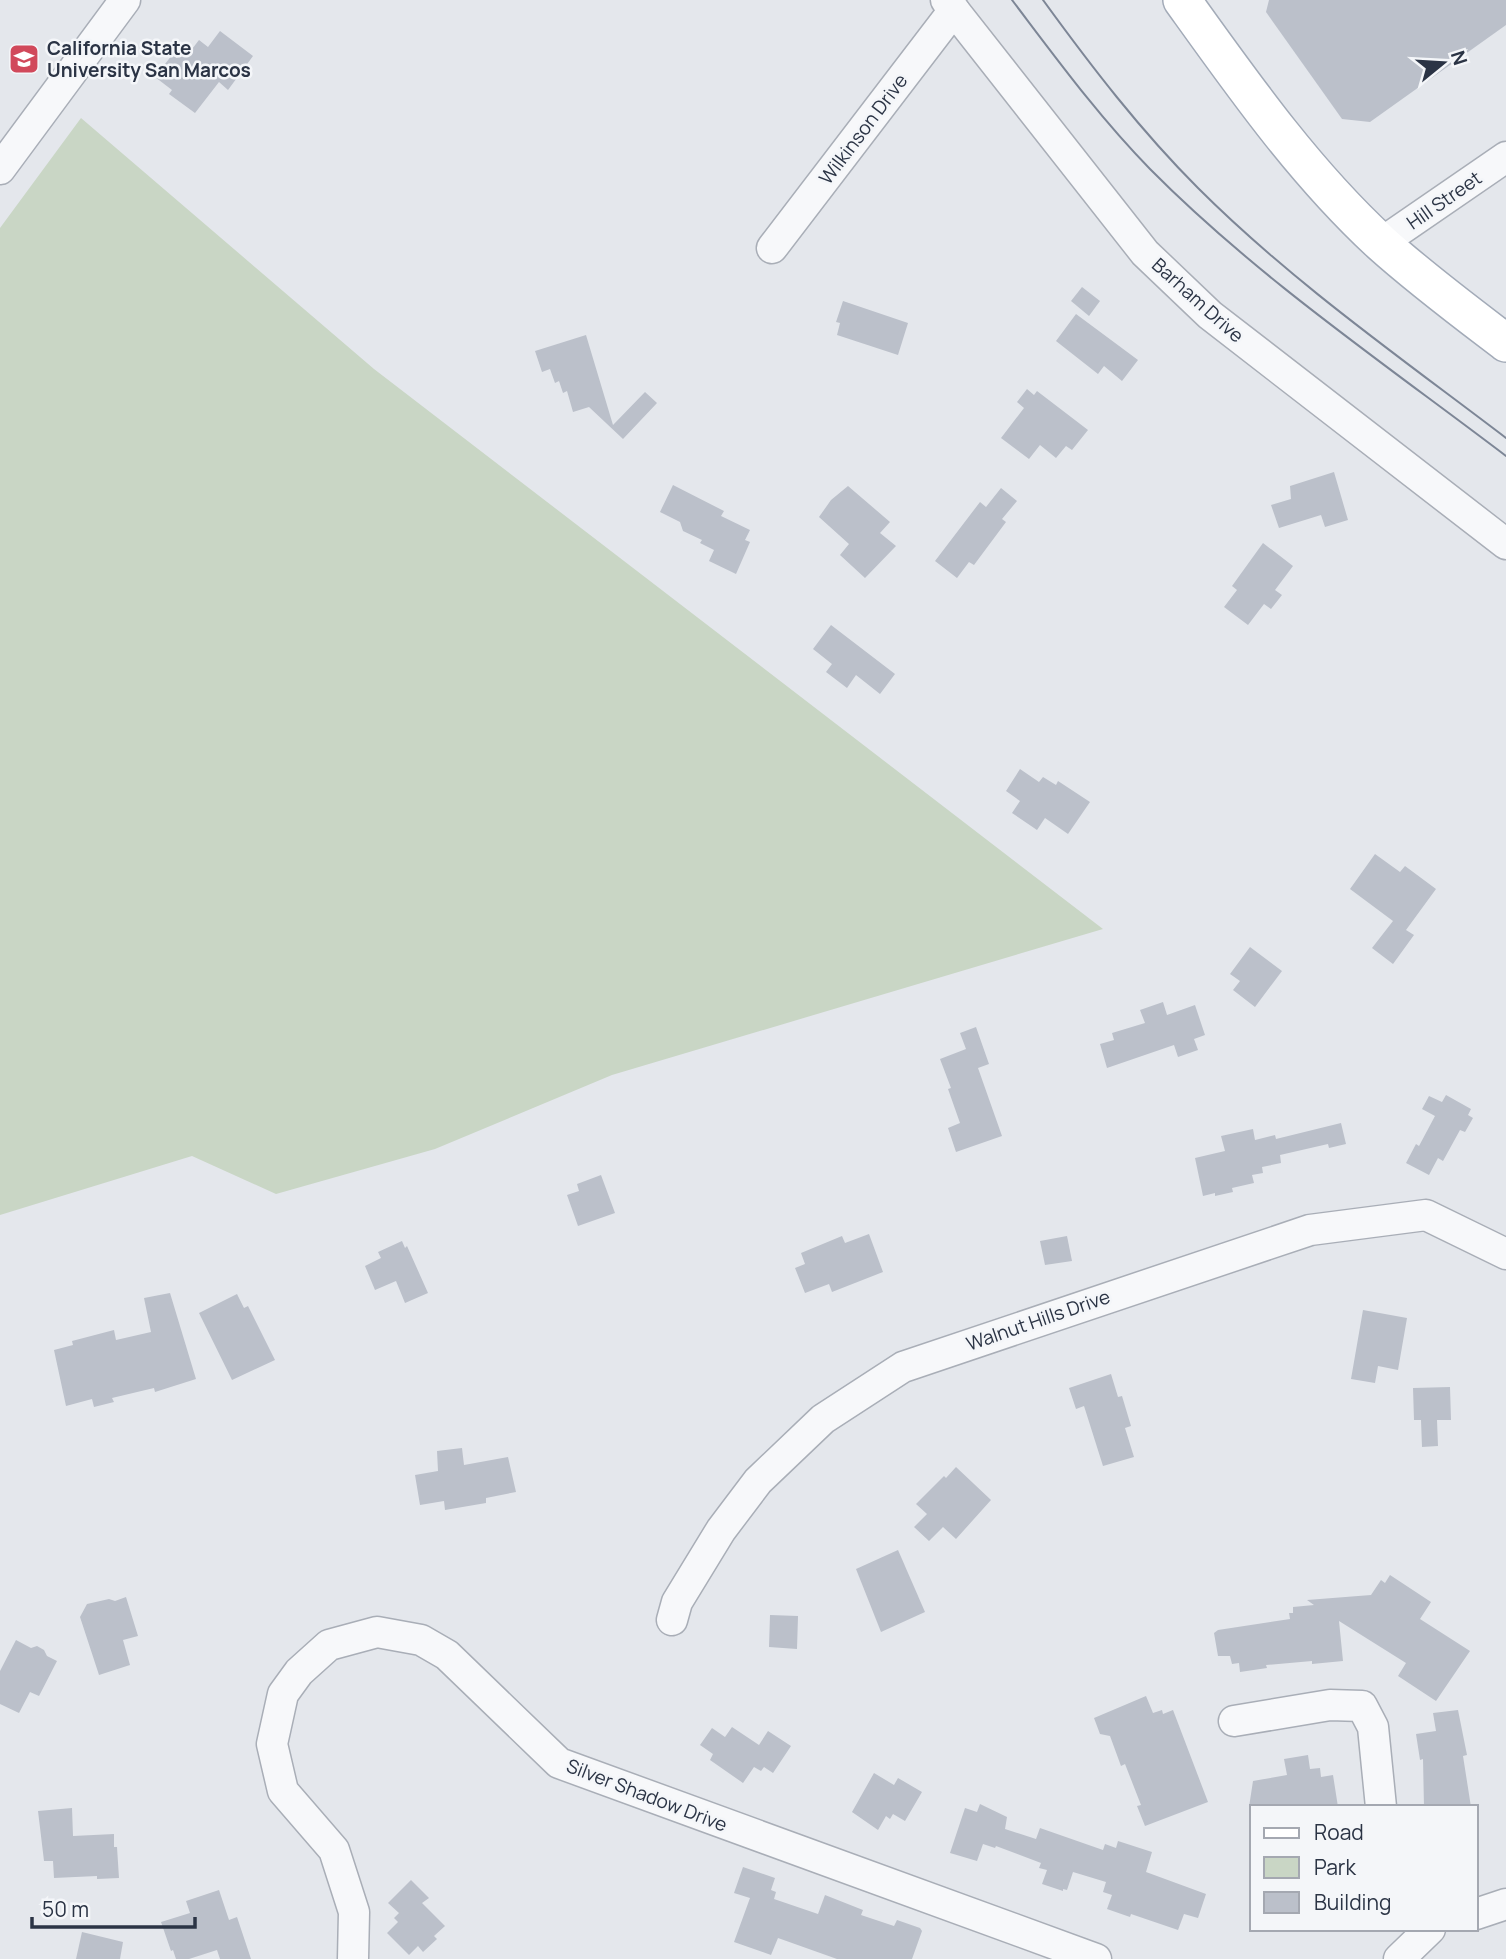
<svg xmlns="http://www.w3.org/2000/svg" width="1506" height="1959" font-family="Manrope,sans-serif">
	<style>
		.green { fill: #c9d6c5 }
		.building { fill: #bbc0ca }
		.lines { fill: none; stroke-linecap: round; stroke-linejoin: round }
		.minor-casing { stroke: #a9aeb7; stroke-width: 33 }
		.major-casing { stroke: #a3abb8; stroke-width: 40 }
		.minor { stroke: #f7f8fa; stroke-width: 30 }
		.major { stroke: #fff; stroke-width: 37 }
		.tram { stroke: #7d8696; stroke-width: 2 }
		.labels { text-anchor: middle; stroke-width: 5; stroke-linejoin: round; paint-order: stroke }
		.poi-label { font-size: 19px; font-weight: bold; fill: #2b3445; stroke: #f4f6f9; text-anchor: start }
		.street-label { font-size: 19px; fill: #2b3445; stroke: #f4f6f9 }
	</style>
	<rect width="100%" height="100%" fill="#e4e7ec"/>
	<polygon class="green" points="81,118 374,369 1103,929 612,1075 435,1149 276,1194 192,1156 0,1215 0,228"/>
	<g class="building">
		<polygon points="1269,0 1506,0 1506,25 1370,122 1342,119 1266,12"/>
		<polygon points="220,31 253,56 228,90 219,82 195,113 169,94 172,90 155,77 172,55 177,58 184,49 189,53 199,40 208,47"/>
		<polygon points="1082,287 1100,301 1089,316 1071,301"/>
		<polygon points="843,301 908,323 898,355 837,335 840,323 836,322"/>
		<polygon points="1076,314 1138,360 1122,381 1104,366 1098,374 1056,341"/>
		<polygon points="586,335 613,425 645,392 657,403 623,439 589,407 573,412 567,391 563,393 559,381 555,383 550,369 542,372 535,351"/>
		<polygon points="1027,389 1034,395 1037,391 1088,430 1072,450 1066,446 1056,458 1040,445 1029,459 1001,438 1024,408 1017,402"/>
		<polygon points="1334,472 1348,520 1325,527 1321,515 1279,528 1271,505 1291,499 1290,486"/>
		<polygon points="673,485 724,511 721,516 750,530 745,540 750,542 736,574 709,561 714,550 700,543 702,540 683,531 680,522 660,512"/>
		<polygon points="848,486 890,522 880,533 896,546 865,578 840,555 849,544 819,517 831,500"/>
		<polygon points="1001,488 1017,501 1002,519 1006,522 974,565 969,562 957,578 935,561 980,502 986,507"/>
		<polygon points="1263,543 1293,566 1275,590 1282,595 1271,609 1264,604 1248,625 1224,607 1237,590 1232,586"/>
		<polygon points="831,625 895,674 880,694 856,675 847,688 826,672 832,664 813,649"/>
		<polygon points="1020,769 1039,782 1043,777 1056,785 1058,781 1090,802 1068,834 1045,818 1037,830 1012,813 1020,801 1006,791"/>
		<polygon points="1375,854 1400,872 1405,866 1436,889 1406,930 1414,935 1393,964 1372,948 1393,921 1350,889"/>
		<polygon points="1250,947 1282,971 1255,1007 1233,990 1240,981 1230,974"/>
		<polygon points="1163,1002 1167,1015 1195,1005 1205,1035 1194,1039 1198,1050 1178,1057 1174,1045 1107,1068 1100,1044 1114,1040 1112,1033 1145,1023 1140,1010"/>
		<polygon points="976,1027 989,1064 978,1068 1002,1136 956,1152 948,1128 960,1123 948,1089 951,1088 940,1059 966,1049 960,1033"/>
		<polygon points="1446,1095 1471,1109 1468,1115 1473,1118 1465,1132 1460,1130 1443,1161 1438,1158 1429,1175 1406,1163 1416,1144 1419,1146 1435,1116 1422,1109 1429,1096 1442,1102"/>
		<polygon points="1341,1123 1346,1144 1329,1148 1328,1144 1280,1155 1281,1163 1262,1167 1263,1173 1252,1175 1254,1183 1232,1188 1233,1192 1215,1196 1215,1193 1203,1196 1195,1158 1225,1151 1221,1136 1253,1129 1255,1140 1275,1135 1276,1139"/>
		<polygon points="601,1175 615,1213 578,1226 567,1195 579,1191 577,1184"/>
		<polygon points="869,1234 883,1272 832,1292 829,1284 805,1293 795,1268 805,1264 801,1253 842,1236 845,1243"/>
		<polygon points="1067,1236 1072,1261 1045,1265 1040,1241"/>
		<polygon points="402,1241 405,1248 407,1246 428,1293 405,1303 396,1281 375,1290 365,1266 381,1258 378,1252"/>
		<polygon points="170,1293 196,1379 155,1392 154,1388 112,1398 114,1402 94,1407 92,1399 66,1406 54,1350 73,1345 72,1341 114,1330 116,1340 151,1332 144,1298"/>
		<polygon points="237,1294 244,1308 248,1306 275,1360 232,1380 199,1313"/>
		<polygon points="1363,1310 1407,1318 1398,1370 1378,1366 1375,1383 1351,1379"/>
		<polygon points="1111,1374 1118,1397 1122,1396 1131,1426 1125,1428 1134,1457 1103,1466 1084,1406 1076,1409 1069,1388"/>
		<polygon points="1450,1387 1451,1420 1437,1420 1438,1446 1422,1447 1421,1420 1414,1420 1413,1388"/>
		<polygon points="462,1448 464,1465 508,1457 516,1492 486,1498 486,1503 445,1510 444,1501 420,1505 415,1475 438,1471 437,1451"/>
		<polygon points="956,1467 991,1500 956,1539 943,1527 929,1541 914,1527 927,1514 916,1504 944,1476 946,1478"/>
		<polygon points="898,1550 925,1612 881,1632 856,1569"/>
		<polygon points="1390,1575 1431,1602 1420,1619 1470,1651 1436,1701 1398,1676 1406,1663 1339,1621 1343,1661 1312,1664 1312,1661 1266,1665 1267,1668 1240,1672 1239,1663 1232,1664 1230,1656 1218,1656 1214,1633 1218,1630 1290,1619 1289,1613 1293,1613 1293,1607 1314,1605 1307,1600 1371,1595 1381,1580 1385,1583"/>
		<polygon points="126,1597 138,1636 123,1640 130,1665 99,1675 80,1617 87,1604 109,1599 115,1601"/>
		<polygon points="770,1615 798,1616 797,1649 769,1647"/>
		<polygon points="16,1640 31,1648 37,1646 44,1650 47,1656 57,1661 39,1696 30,1692 19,1713 0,1704 0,1671"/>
		<polygon points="1146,1696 1153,1713 1162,1710 1163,1714 1173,1710 1208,1802 1145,1826 1137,1806 1141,1805 1125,1764 1121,1766 1110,1736 1100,1734 1094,1718"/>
		<polygon points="1458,1710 1467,1755 1463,1756 1471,1807 1424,1807 1423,1759 1420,1760 1416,1734 1436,1731 1433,1713"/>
		<polygon points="732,1727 759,1745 768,1731 791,1746 773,1773 764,1767 761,1771 754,1767 743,1783 710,1760 713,1754 700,1745 712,1728 725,1737"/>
		<polygon points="1308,1755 1310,1769 1320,1768 1321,1777 1333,1775 1338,1807 1249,1807 1253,1781 1287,1775 1284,1759"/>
		<polygon points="874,1773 894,1785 898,1778 922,1792 905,1821 893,1814 890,1819 886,1816 878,1830 852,1812"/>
		<polygon points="980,1804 1007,1817 1005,1829 1036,1839 1040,1828 1103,1850 1105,1844 1116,1848 1118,1841 1152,1852 1146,1872 1206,1894 1198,1918 1184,1914 1178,1930 1131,1914 1130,1917 1107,1909 1112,1895 1103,1892 1106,1882 1073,1872 1067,1890 1063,1889 1063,1891 1042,1884 1047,1870 1039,1868 1041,1863 996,1846 995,1848 983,1844 977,1861 950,1853 965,1808 977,1812"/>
		<polygon points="72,1808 73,1836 114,1834 114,1847 117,1847 119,1878 97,1879 97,1876 54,1878 53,1861 44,1861 38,1811"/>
		<polygon points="743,1867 775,1878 771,1890 776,1892 774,1899 818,1914 825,1895 863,1910 861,1915 894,1926 897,1920 920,1928 922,1931 912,1959 837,1959 778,1938 771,1955 734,1942 750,1898 734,1893"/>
		<polygon points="411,1880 429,1898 422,1903 445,1926 434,1936 437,1939 423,1952 418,1946 409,1955 387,1933 398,1922 394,1918 399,1913 388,1903"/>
		<polygon points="219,1890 229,1920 237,1917 251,1959 220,1959 217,1950 189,1959 176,1959 173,1950 171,1951 161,1922 190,1913 186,1901"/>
		<polygon points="82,1932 123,1942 120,1959 76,1959"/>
	</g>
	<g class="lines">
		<g class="minor-casing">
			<g id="minor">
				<polyline points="946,0 1145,253 1210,315 1506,544"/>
				<polyline points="0,169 125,0"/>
				<polyline points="1381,243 1506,157"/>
				<polyline points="772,248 954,10"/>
				<polyline points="672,1620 677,1602 721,1530 758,1481 823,1419 903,1367 1310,1230 1426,1215 1506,1254"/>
				<polyline points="1234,1721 1330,1705 1362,1706 1373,1727 1381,1807"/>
				<polyline points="1476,1914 1506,1904"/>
				<polyline points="353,1959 354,1912 334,1850 283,1791 272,1744 283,1694 299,1672 329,1645 377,1632 421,1640 447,1655 559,1763 1096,1959"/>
				<polyline points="1399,1959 1430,1929"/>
			</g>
		</g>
		<g class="major-casing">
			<path id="major" d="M1182,0C1243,85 1304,172 1381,243C1421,279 1464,311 1506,343"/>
		</g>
		<use href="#minor" class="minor"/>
		<use href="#major" class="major"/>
		<g class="tram">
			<path d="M1012,0C1056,58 1099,117 1150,169C1257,277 1385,364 1506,456"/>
			<path d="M1043,0C1091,66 1140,130 1198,188C1291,281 1401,358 1506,438"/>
		</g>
	</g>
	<defs>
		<g id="university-square" transform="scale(1.575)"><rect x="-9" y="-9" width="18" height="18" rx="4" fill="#d1495b" stroke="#f4f6f9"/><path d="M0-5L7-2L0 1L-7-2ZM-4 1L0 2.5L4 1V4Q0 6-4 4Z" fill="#fff"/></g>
	</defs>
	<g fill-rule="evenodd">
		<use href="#university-square" x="24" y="59"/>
	</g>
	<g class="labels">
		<g class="poi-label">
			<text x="47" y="55">California State<tspan x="47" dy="22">University San Marcos</tspan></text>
		</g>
		<g class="street-label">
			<text transform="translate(863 129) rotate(-53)" y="7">Wilkinson Drive</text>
			<text transform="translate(1444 200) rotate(-35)" y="7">Hill Street</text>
			<text transform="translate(1198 300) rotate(42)" y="7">Barham Drive</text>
			<text transform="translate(1038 1320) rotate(-19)" y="7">Walnut Hills Drive</text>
			<text transform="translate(647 1795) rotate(21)" y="7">Silver Shadow Drive</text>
		</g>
	</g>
	<rect x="1250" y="1805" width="228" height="126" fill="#f4f6f9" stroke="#a4a8b1" stroke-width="2"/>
	<rect x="1264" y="1828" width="35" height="10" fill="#ffffff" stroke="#a4a8b1" stroke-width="2"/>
	<text x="1314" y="1840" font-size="21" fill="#2b3445">Road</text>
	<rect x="1264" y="1857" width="35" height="21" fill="#c9d6c5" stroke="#a4a8b1" stroke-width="2"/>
	<text x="1314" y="1875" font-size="21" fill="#2b3445">Park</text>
	<rect x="1264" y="1892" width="35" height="21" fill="#bbc0ca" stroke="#a4a8b1" stroke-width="2"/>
	<text x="1314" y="1910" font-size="21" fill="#2b3445">Building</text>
	<g transform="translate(1443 63) rotate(72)" stroke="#f4f6f9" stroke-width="5" paint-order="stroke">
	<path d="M0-5L12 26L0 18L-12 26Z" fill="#2b3445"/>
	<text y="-10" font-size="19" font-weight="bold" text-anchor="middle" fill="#2b3445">N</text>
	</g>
	<path d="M32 1917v10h163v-10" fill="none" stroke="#2b3445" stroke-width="3.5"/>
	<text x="42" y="1917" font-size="21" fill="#2b3445" stroke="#f4f6f9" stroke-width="5" paint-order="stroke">50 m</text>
</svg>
